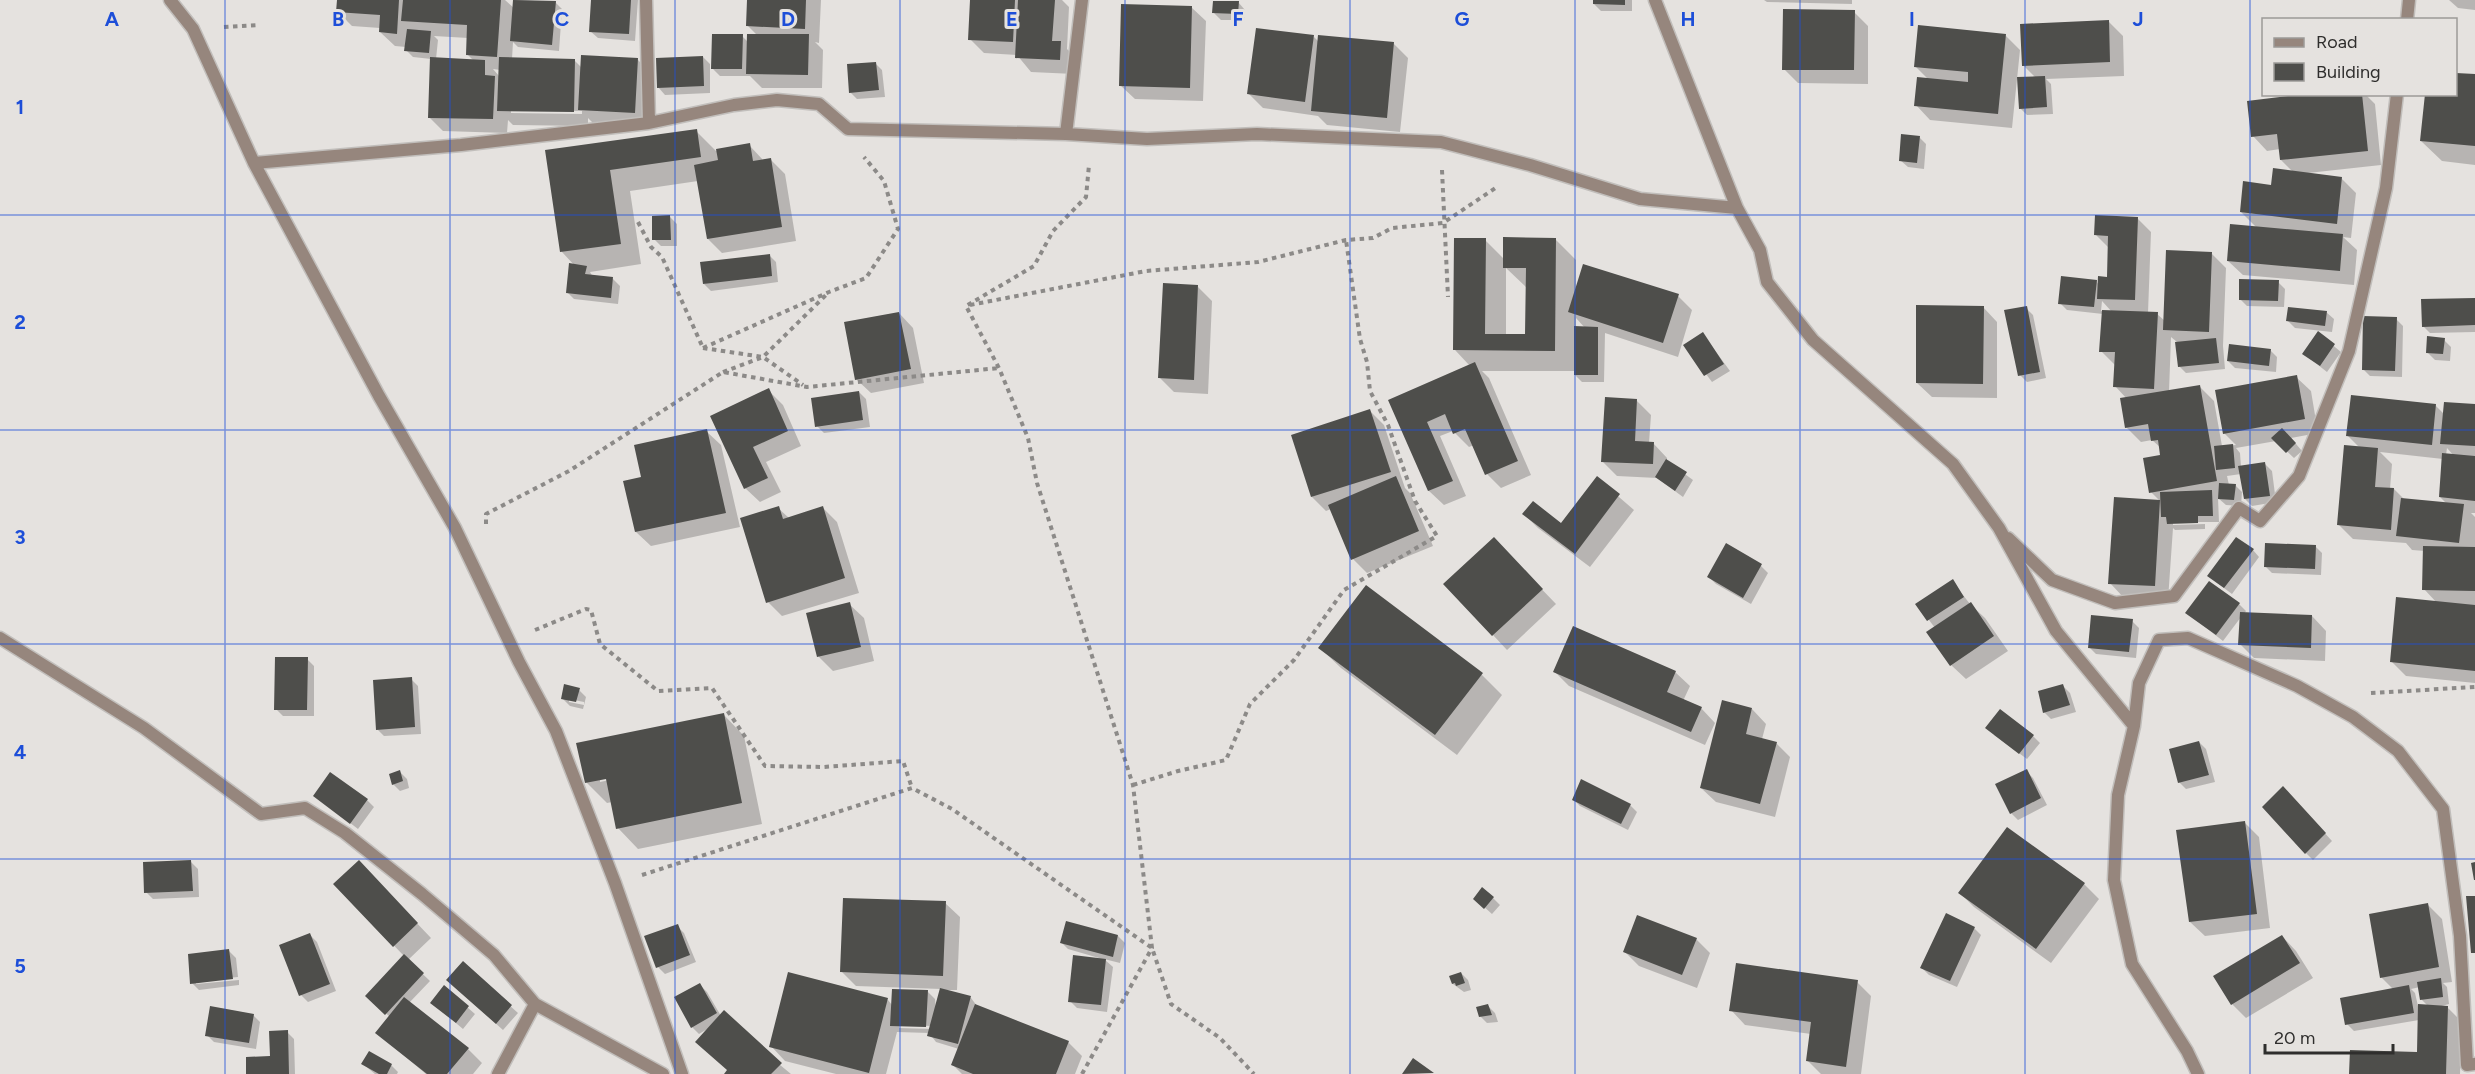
<svg xmlns="http://www.w3.org/2000/svg" width="2475" height="1074" viewBox="0 0 2475 1074" font-family="Figtree,sans-serif">
	<style>
		.shadow { fill: #0003; fill-rule: evenodd }
		.building { fill: #4e4e4b }
		.lines { fill: none; stroke-linecap: round; stroke-linejoin: round }
		.street-casing { stroke: #c1bebb; stroke-width: 15 }
		.path { stroke: #8c8a88; stroke-width: 4; stroke-dasharray: 4.5 4.5; stroke-linecap: butt }
		.street { stroke: #96867d; stroke-width: 12 }
		.grid { fill: none; stroke: #1d4ed8; stroke-width: 1.5; stroke-opacity: 0.55 }
		.grid-label { font-size: 20px; text-anchor: middle; font-weight: bold; fill: #1d4ed8; stroke: #e5e2df; stroke-width: 6; stroke-linejoin: round; paint-order: stroke }
	</style>
	<rect width="100%" height="100%" fill="#e5e2df"/>
	<!-- shadow -->
	<path class="shadow" d="M338,0h167l9,8 1,-8 40,2 7,7 -3,42 -41,-4 -5,-5 -1,17 62,1 8,8 56,-8 14,14 -3,53 -55,-3 -6,-6v8l-75,-1 -5,-5 -1,13 -64,-2 -14,-14 2,-58 -18,-2 -7,-7v-3l-11,-1 -15,-14v-4l-28,-2 -15,-15zM434,36l34,2 -1,16 7,7 -38,-2 2,-19zM493,69l7,1 -1,6zM511,110l71,1v3l-71,-1z
		M593,0h45l-3,41 -37,-3 -8,-7z
		M749,0h72l-2,43 -4,-1 8,8 -1,38h-60l-12,-12h-30l-7,-7 29,-33 6,6 10,-6 -10,-10z
		M971,0h91l7,7 -2,42 8,8 -1,17 -43,-2 -14,-17 -33,-2 -14,-14z
		M1594,0h38v11h-31l-7,-7z
		M1764,0h88v4l-85,-2z
		M2449,0h26v10l-17,-2z
		M1238,2l7,8v10h-24l-7,-7z
		M1191,7l15,14 -3,80 -68,-2 -15,-14z
		M1854,12l14,14v58l-70,-1 -14,-14z
		M2109,22l14,14 1,40 -78,3 5,5 2,30 -26,1 -7,-7 16,-30 -13,-13z
		M2006,36l14,14 -8,78 -82,-8 -14,-15 13,-25 -14,-14z
		M1314,37l5,5 74,1 15,15 -8,74 -73,-7 -9,-9 -55,-8 -15,-15z
		M703,57l7,7v29l-45,2 -7,-8z
		M875,63l7,7 3,27 -28,2 -7,-7z
		M2456,74l19,2v89l-33,-4 -21,-20 35,-47z
		M2318,94h47l10,10 6,61 -73,8 33,5 15,15 -5,45 -8,-1 14,13 -3,35 -111,-10 -15,-14 29,-33 -16,-16 32,-26 21,-13 -13,-13 -1,-11 -13,2 -14,-15z
		M696,131l20,20 33,-6 15,16 6,-2 15,15 11,67 -74,12 -14,-14 -10,-58 -68,10 11,73 -51,8 3,5 20,2 7,7 -2,18 -44,-5 -7,-7 8,-26 -13,-14 -15,-101z
		M1919,137l7,7 -2,25 -16,-2 -8,-7z
		M670,217l7,7v22h-16l-7,-7z
		M2137,218l14,14 -3,81 9,1 8,7 47,-67 14,14 -3,78 2,23 -39,4 -7,-7 -2,-24 -6,-5 -2,55 30,-6 15,15 8,45 14,-1 -12,-12 72,-56 15,14 7,42 -27,5 11,13 -8,7 -18,-17 -40,7 4,5 1,14 24,-3 7,7 4,31 -24,4 -7,-7 -4,-25 -14,2 2,9h6l7,7 -1,14 -15,-1 -8,-7 1,24h-46v3l32,-1v5l-30,1 -2,-2 -5,72 -44,-2 -14,-15 5,-85 45,3 -9,-9 11,-36 -1,-8 -9,-8 -11,2 -15,-15 1,-28 -12,-13 1,-20 -15,-15 2,-37 -36,-4 -7,-7 36,-22 3,4 9,-7 1,-30 -13,-13zM2102,301l10,11 -11,-1z
		M1555,239l21,21v28l102,8 14,14 -14,47 -73,-24 -1,49h-22l-7,-7v-4h-93l7,7 42,97 -30,13 -14,-14 -13,-29 -5,2 -16,-16 -13,5 26,60 -22,9 -15,-14 -39,-90 80,-35 -15,-16 30,-110 20,20zM1506,268l21,20v48h-21zM1576,318l9,10h-9z
		M769,255l7,7 2,20 -67,9 -7,-7z
		M2278,282l7,7 -1,18 -37,-1 -7,-7z
		M1198,287l14,14 -4,93 -34,-2 -14,-14z
		M2475,299v33l-45,1 -7,-7z
		M1983,307l14,15v76l-65,-1 -15,-14z
		M2026,308l7,7 13,63 -19,4 -7,-7z
		M2326,312l8,7 -2,13 -37,-4 -7,-7z
		M899,313l14,15 11,55 -53,10 -15,-14z
		M2396,319l7,7 -1,51 -32,-1 -7,-7z
		M2318,333l23,19 -14,20 -23,-18z
		M1703,334l27,37 -18,11 -27,-36z
		M2444,340l7,7 -1,14 -15,-1 -7,-7z
		M2270,350l7,7 -1,15 -41,-4 -7,-7z
		M768,390l15,15 18,41 -35,16 15,30 -21,10 -15,-14 -33,-72z
		M859,392l7,7 4,28 -46,6 -7,-7z
		M1636,400l15,15 -2,28h4l14,15v3l26,19 -10,17 -26,-19 -40,-2 -14,-14z
		M2435,405l9,9 31,-8v107h-4l4,4v166l-69,-7 -14,-14 45,-59 -13,-14 1,-38 -13,-1 -6,-7 -53,-4 -14,-14 21,-77 -12,-12zM2447,448l7,8 -8,-1zM2380,452l63,7 -3,38 7,7 -43,-5 -10,-10h-4l2,-25z
		M1370,411l14,14 21,63 5,5 23,53 -66,27 -14,-14 -22,-50 -5,2 -14,-14z
		M706,431l15,14 19,82 -89,19 -15,-14 7,-54z
		M1597,478l37,32 -44,57 -52,-39 -14,-14 38,11z
		M778,508l11,10 34,-10 14,14 22,71 -77,23 -14,-14z
		M1726,546l35,20 7,7 -17,31 -35,-20 -7,-7z
		M2315,546l7,7 -1,22 -49,-2 -7,-7z
		M2253,550l6,7 -27,37 -16,-12z
		M1508,554l48,50 -49,46 -14,-15z
		M1952,581l18,23 15,14 23,33 -42,28 -15,-14 -16,-37 -18,-24z
		M849,604l15,14 10,43 -41,10 -14,-14 -11,-43z
		M2239,604l7,7 -2,3 68,2 14,15 -1,30 -71,-3 -14,-14 1,-27 -18,24 -36,-28z
		M2132,621l7,7 -3,30 -40,-4 -7,-7z
		M1320,648l162,27 20,20 -45,60 -116,-87z
		M307,659l7,7v50h-31l-7,-7z
		M1555,672h120l15,14 -7,15 18,7 14,15 -10,22 -136,-59z
		M411,679l7,7 3,48 -37,2 -7,-7z
		M2063,686l7,7 6,19 -25,7 -7,-7z
		M579,690l7,7 -3,12 -13,-3 -7,-7zM569,699l15,3v3l-15,-3z
		M1752,709l14,15 -4,15 14,4 14,14 -15,60 -59,-15 -15,-14z
		M724,715l20,21 18,88 -124,25 -20,-21 -6,-26 -5,1 -21,-21zM600,779h14l-14,3z
		M1994,735l39,1 7,7 -13,16z
		M2199,742l7,7 9,33 -29,7 -7,-7z
		M2026,771l7,7 14,27 -29,15 -7,-7z
		M400,772l7,7 2,9 -9,3 -7,-7z
		M2290,795l42,46 -19,19 -7,-7z
		M315,796l52,4 7,7 -16,22z
		M1573,799l57,6 7,7 -9,18 -48,-24z
		M2245,823l14,14 11,91 -65,8 -15,-14z
		M2007,829l77,55 15,15 -48,64 -77,-56 -14,-14z
		M191,862l7,7 1,28 -46,2 -7,-7z
		M373,877l58,61 -23,22 22,21 -21,22 59,46 14,14 -9,11h-47l-49,-41 13,-16 -23,-21 37,-40 -69,-72z
		M1493,898l7,7 -8,9 -10,-9z
		M945,903l15,14 -3,73h-15l29,8 6,8 91,36 14,14 -7,18h-113l-9,-9 6,-16 -23,-7 -7,-9 -32,-1 -11,42h-50l-51,-13 -14,-15 117,-46 4,5 36,-13 7,7 1,11 5,-21 -85,-3 -14,-14zM899,1025l35,1v3l-35,-1z
		M2427,904l15,15 10,63 -9,1 4,4 2,17 -11,3h9l15,15 -2,52h-109l67,-21 1,-33 -65,11 -7,-7 46,-35 -12,-12zM2420,987l2,13 6,6h-10l-3,-13 -4,-4z
		M677,926l7,7 12,29 -31,12 -7,-7z
		M1974,928l7,7 -24,52 -28,-12 -7,-7z
		M310,935l7,7 19,49 -28,11 -7,-7z
		M1118,936l7,7 -5,20 -16,-4 9,8 -6,45 -30,-4 -7,-7 29,-43 -31,-9 -7,-7z
		M2282,936l14,15 17,27 -67,40 -14,-14z
		M1696,939l14,14 -13,35 -58,-22 -14,-14z
		M229,951l7,7 2,19 -42,4v3l43,-4v5l-40,5 -7,-7z
		M463,964l55,49 -15,17 -48,-43z
		M1461,973l7,7 3,10 -7,2 -11,-8z
		M1857,982l14,14 -10,78h-40l-14,-14 4,-26 -66,-9 -14,-15z
		M700,985l7,7 14,24 70,58h-65l3,-3 -20,-43 -10,6 -7,-7z
		M444,987l31,27 -12,15 -31,-26z
		M1488,1006l7,7 3,9 -11,1 -7,-7z
		M253,1015l7,7 -4,27 -42,-7 -7,-7z
		M287,1032l7,7 1,35h-47l23,-17z
		M363,1064l28,1 7,7 -1,2h-22z"/>
	<!-- building -->
	<path class="building" d="M337,0h62l-2,34 -18,-2 1,-17 -44,-3z
		M403,0h98l-4,57 -31,-2 1,-30 -66,-4z
		M513,0l43,1 -4,44 -42,-4z
		M591,0h40l-2,34 -40,-2z
		M747,0h59l-1,29 -59,-3z
		M970,0h45l-2,42 -45,-2z
		M1018,0h37l-3,41h9l-1,19 -45,-2z
		M1593,0h32v5l-32,-1z
		M1213,1h26l-1,13 -26,-1z
		M1121,4l71,2 -2,82 -71,-2z
		M1783,9l72,1 -1,60h-72z
		M2109,20l1,42 -88,4 -2,-42z
		M1918,25l88,9 -8,80 -84,-8 3,-29 51,5v-10l-54,-5z
		M1256,28l58,7 -9,67 -58,-8z
		M407,29l24,2 -2,22 -25,-2z
		M712,34h31l-1,35h-31z
		M747,34h62l-1,41 -62,-1z
		M1318,35l76,7 -7,76 -76,-7z
		M581,55l57,3 -3,55 -57,-3z
		M703,56l1,30 -47,2 -1,-30z
		M430,57l55,3v15l10,1 -2,43 -65,-1z
		M499,57l76,2 -1,53 -77,-1z
		M876,62l3,28 -30,3 -2,-29z
		M2456,73l19,1v72l-55,-5 5,-47h31z
		M2045,76l2,31 -28,2 -2,-32z
		M2305,94h57l6,57 -88,9 -3,-26 -26,3 -4,-36z
		M697,129l4,28 -91,13 11,74 -61,8 -15,-102z
		M1901,134l19,2 -3,27 -18,-2z
		M750,143l3,18 18,-3 11,69 -75,12 -13,-74 24,-5 -2,-11z
		M2273,168l69,9 -5,47 -97,-12 3,-31 28,4z
		M670,215l1,25h-19v-24z
		M2095,215l43,2 -3,83 -38,-1 1,-23 9,1 1,-41 -14,-1z
		M2230,224l113,10 -3,37 -113,-10z
		M1503,237l53,1 -1,113 -102,-1 1,-112h32l-1,96h40l1,-66h-23z
		M2166,250l46,2 -3,80 -46,-2z
		M770,254l2,22 -69,8 -3,-22z
		M569,263l18,3 -2,8 28,3 -2,21 -45,-5z
		M1583,264l96,30 -16,49 -95,-31z
		M2061,276l36,4 -3,27 -36,-3z
		M2239,279l40,1 -1,21 -39,-1z
		M1163,283l35,2 -4,95 -36,-2z
		M2475,298v27l-53,2 -1,-28z
		M1916,305l68,1 -1,78 -67,-1z
		M2027,306l13,66 -22,4 -14,-66z
		M2288,307l39,4 -2,15 -39,-5z
		M2102,310l56,2 -4,77 -41,-2 2,-35h-16z
		M899,312l12,57 -56,11 -11,-58z
		M2363,316l34,1 -2,54 -33,-1z
		M1574,326l24,1v48h-24z
		M2318,331l17,13 -15,22 -18,-12z
		M1703,332l21,32 -20,12 -21,-31z
		M2427,336l18,2 -2,16 -17,-1z
		M2216,338l3,25 -41,4 -3,-25z
		M2229,344l42,5 -2,17 -42,-5z
		M1475,362l43,99 -33,14 -20,-46 -12,5 -8,-20 -18,8 26,59 -25,10 -40,-91z
		M2297,375l8,44 -82,15 -8,-44z
		M2200,385l17,96 -68,12 -6,-35 17,-3 -2,-15 -7,1 -3,-17 -23,4 -5,-30z
		M769,388l19,43 -35,16 15,31 -24,11 -34,-73z
		M859,391l4,29 -48,7 -4,-29z
		M2351,395l85,9 -4,41 -86,-9z
		M1605,397l32,2 -2,42 19,1 -1,22 -52,-2z
		M2444,402l31,2v42l-35,-2z
		M1370,409l21,63 -80,25 -20,-62z
		M2282,428l14,15 -10,10 -15,-15z
		M707,429l19,84 -91,19 -12,-51 18,-4 -7,-32z
		M2233,444l2,24 -19,2 -2,-24z
		M2344,445l34,3 -3,39 19,1 -3,42 -54,-5z
		M2442,453l33,3v45l-36,-4z
		M1666,459l21,13 -12,19 -20,-14z
		M2265,462l5,34 -26,3 -6,-33z
		M1396,476l23,55 -68,29 -23,-55z
		M1597,476l23,18 -45,60 -53,-40 11,-13 28,22z
		M2219,483l17,1 -2,16 -16,-1z
		M2212,490l1,26h-15v7l-31,1 -1,-7h-5l-1,-25z
		M2114,497l46,3 -5,86 -47,-2z
		M2401,498l63,6 -5,39 -63,-7z
		M779,506l4,13 40,-13 22,72 -79,25 -26,-85z
		M1494,537l49,52 -51,47 -49,-52z
		M2236,537l18,12 -30,39 -17,-12z
		M1726,543l36,21 -19,34 -36,-21z
		M2265,543l51,2 -1,24 -51,-2z
		M2423,546l52,1v44l-53,-1z
		M1953,579l11,18 -37,24 -12,-17z
		M2209,581l31,22 -24,32 -31,-22z
		M1366,585l117,88 -48,62 -117,-87z
		M2396,597l79,8v66l-85,-9z
		M850,602l11,45 -44,10 -11,-44z
		M1971,602l23,34 -44,30 -24,-34z
		M2240,612l72,3 -1,33 -73,-3z
		M2091,615l42,4 -4,33 -41,-4z
		M1573,626l103,45 -9,21 35,15 -11,25 -138,-60z
		M275,657h33l-1,53h-33z
		M412,677l3,50 -39,3 -3,-50z
		M564,684l16,4 -4,14 -15,-3z
		M2063,684l7,21 -27,8 -5,-22z
		M1722,700l30,8 -6,26 31,8 -17,62 -60,-16z
		M2000,709l34,26 -15,19 -34,-26z
		M724,713l18,90 -126,26 -10,-50 -21,4 -9,-40z
		M2199,741l10,34 -31,8 -9,-34z
		M2027,769l14,29 -31,16 -15,-30z
		M400,770l3,11 -11,4 -3,-11z
		M330,772l38,27 -18,25 -37,-28z
		M1581,779l50,25 -10,20 -49,-24z
		M2283,786l43,47 -21,21 -43,-47z
		M2245,821l12,93 -68,8 -13,-92z
		M2007,827l78,56 -49,66 -78,-56z
		M191,860l2,31 -49,2 -1,-31z
		M359,860l59,63 -25,24 -60,-63z
		M2475,862v18h-1l-3,-17z
		M1482,887l12,10 -10,12 -11,-10z
		M2466,896h9v57h-4z
		M843,898l103,3 -3,75 -103,-4z
		M2428,903l11,64 -59,11 -11,-64z
		M1946,913l29,14 -25,54 -30,-13z
		M1637,915l60,23 -15,37 -59,-23z
		M1066,921l52,14 -5,22 -53,-14z
		M678,924l12,31 -34,13 -12,-32z
		M310,933l20,51 -31,12 -20,-51z
		M2282,935l18,28 -69,42 -18,-29z
		M229,949l4,30 -43,5 -2,-30z
		M404,954l20,19 -39,42 -20,-19z
		M1073,955l33,4 -5,46 -33,-3z
		M463,961l49,44 -16,19 -50,-44z
		M1736,963l122,17 -12,87 -40,-6 5,-39 -82,-11z
		M788,972l100,26 -19,75 -100,-26z
		M1461,972l4,11 -9,3 -1,-3 -3,1 -3,-8z
		M2441,978l2,19 -23,3 -3,-18z
		M700,983l17,30 -26,15 -17,-31z
		M444,985l25,21 -13,17 -26,-20z
		M2409,985l5,28 -69,12 -5,-27z
		M940,988l31,8 -13,48 -31,-8z
		M892,989l36,1 -2,37 -36,-1z
		M404,997l65,51 -22,26h-20l-52,-41z
		M975,1004l94,37 -13,33h-83l-22,-9z
		M1488,1004l4,11 -13,2 -3,-10z
		M2418,1004l30,2 -2,68h-97l1,-24 67,2z
		M210,1006l44,8 -5,29 -44,-7z
		M724,1010l58,53 -11,11h-47l3,-4 -32,-28z
		M288,1030l1,44h-43v-17l24,-1 -1,-25z
		M369,1051l23,13 -5,10h-8l-18,-10z
		M1413,1058l21,15 -32,1z"/>
	<g class="lines">
		<!-- street casing -->
		<g class="street-casing">
			<path id="street" d="M170,0l23,29 61,134 125,233 76,132 64,134 37,69 59,152 67,191
				M646,0l3,123
				M1655,0l82,208
				M2407,20l2,-20
				M1066,134l16,-134
				M254,163l207,-18 188,-22 85,-18 43,-5 42,4 29,25 218,5 81,5 110,-5 184,8 89,23 110,34 97,9 23,42 7,32 46,58 140,124 46,64 57,103 78,95 -16,69 -4,85 18,84 55,87 11,23
				M2008,538l44,42 63,23 59,-7 65,-88 21,13 39,-45 50,-125 37,-163 11,-94
				M0,638l144,90 117,86 44,-6 40,25 77,61 72,61 41,49 128,70
				M2134,726l5,-43 20,-43 29,-2 109,48 56,31 45,34 45,58 17,127 7,129 8,-1
				M498,1074l37,-70"/>
		</g>
		<!-- path -->
		<path class="path" d="M224,27l34,-2
			M1442,170l6,127
			M638,222l13,25 11,10 41,91
			M970,305l176,-34 112,-9 88,-22 27,-2 19,-10 51,-5 54,-36
			M703,348l126,-56 37,-14 32,-49 -14,-48 -20,-24
			M703,348l60,9 40,28
			M723,372l40,-15 63,-62
			M486,524v-10l83,-43 154,-99 84,15 192,-19
			M535,630l51,-21 5,1 9,34 58,47 54,-3 53,78 59,1 79,-6 9,27
			M2371,693l104,-6
			M1133,785l45,-14 48,-11 24,-56 44,-44 50,-70 93,-54 -22,-35 -27,-76 -18,-34 -3,-29 -7,-23 -14,-99
			M642,875l270,-87 40,21 200,139 19,56 49,34 34,36
			M1082,1074l70,-126 -19,-163 -96,-302 -9,-45 -29,-70 -33,-62 68,-40 19,-35 33,-34 3,-32"/>
		<!-- street -->
		<use href="#street" class="street"/>
	</g>
	<!-- grid -->
	<path class="grid" d="M225,0v1074M450,0v1074M675,0v1074M900,0v1074M1125,0v1074M1350,0v1074M1575,0v1074M1800,0v1074M2025,0v1074M2250,0v1074M0,215h2475M0,430h2475M0,644h2475M0,859h2475"/>
	<g class="grid-label">
		<text x="112" y="26">A</text>
		<text x="338" y="26">B</text>
		<text x="562" y="26">C</text>
		<text x="788" y="26">D</text>
		<text x="1012" y="26">E</text>
		<text x="1238" y="26">F</text>
		<text x="1462" y="26">G</text>
		<text x="1688" y="26">H</text>
		<text x="1912" y="26">I</text>
		<text x="2138" y="26">J</text>
		<text x="20" y="114">1</text>
		<text x="20" y="329">2</text>
		<text x="20" y="544">3</text>
		<text x="20" y="759">4</text>
		<text x="20" y="973">5</text>
	</g>
	<!-- legend -->
	<rect x="2262" y="18" width="195" height="78" fill="#e5e2df" stroke="#9c9a98" stroke-width="1.5"/>
	<rect x="2274" y="38" width="30" height="9" fill="#96867d" stroke="#9c9a98" stroke-width="1.5"/>
	<text x="2316" y="48" font-size="18" fill="#2f2e2d">Road</text>
	<rect x="2274" y="63" width="30" height="18" fill="#4e4e4b" stroke="#9c9a98" stroke-width="1.5"/>
	<text x="2316" y="78" font-size="18" fill="#2f2e2d">Building</text>
	<!-- scale -->
	<path d="M2265 1044v9h128v-9" fill="none" stroke="#2f2e2d" stroke-width="3"/>
	<text x="2274" y="1044" font-size="18" fill="#2f2e2d" stroke="#e5e2df" stroke-width="4.5" paint-order="stroke">20 m</text>
</svg>
